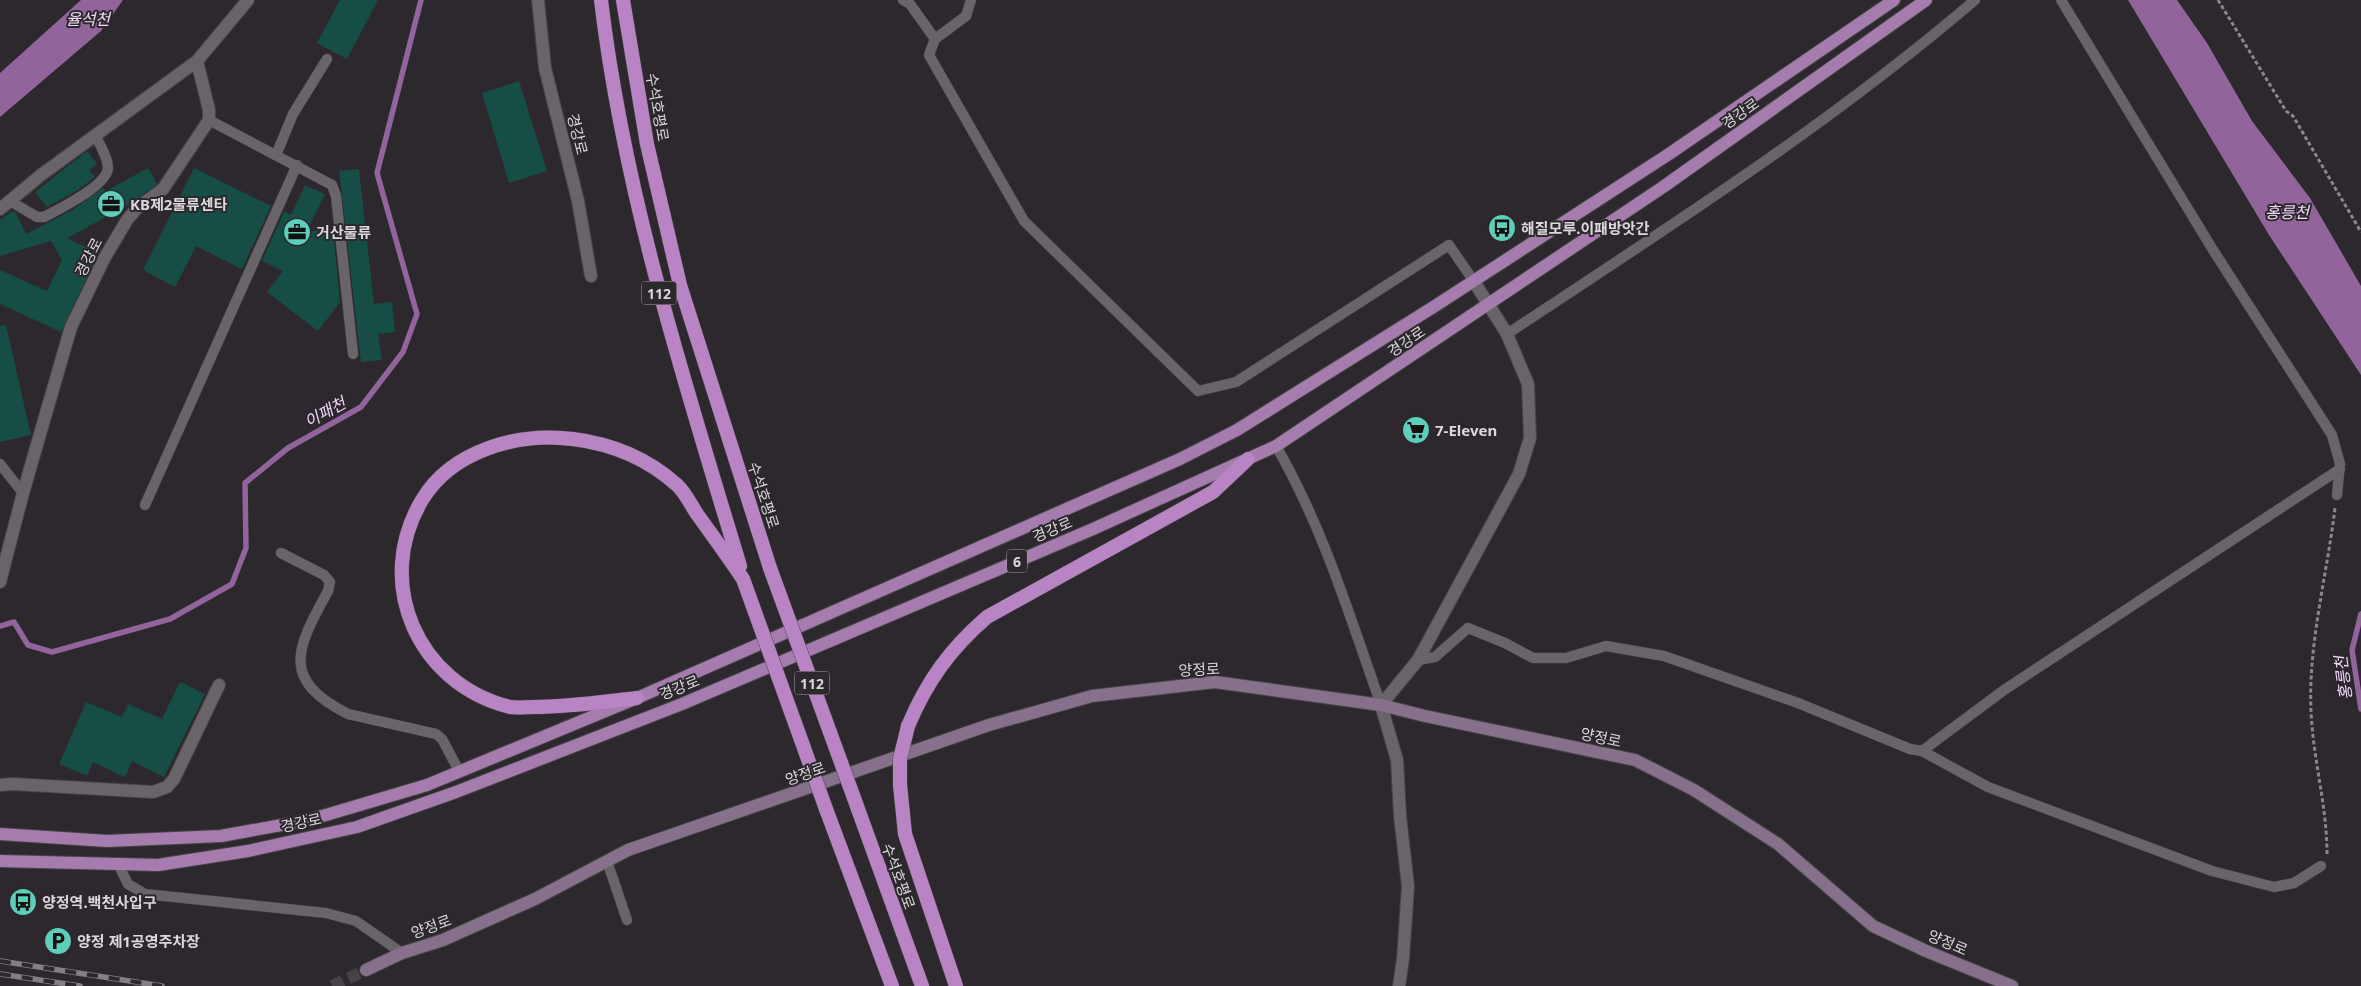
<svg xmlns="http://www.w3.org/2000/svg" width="2361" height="986" viewBox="0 0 2361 986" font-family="'Noto Sans','Noto Sans KR',sans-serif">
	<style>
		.water { fill: #92649c }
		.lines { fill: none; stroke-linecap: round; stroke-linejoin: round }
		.stream { stroke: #92649c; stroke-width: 5.5 }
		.building { fill: #164e45 }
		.secondary-tunnel { stroke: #464247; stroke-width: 12; stroke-dasharray: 12 6; stroke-linecap: butt }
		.service-casing { stroke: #474548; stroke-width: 11 }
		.minor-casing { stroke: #474548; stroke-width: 14 }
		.secondary-casing { stroke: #474548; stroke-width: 14 }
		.primary-casing { stroke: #474548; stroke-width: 14 }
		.trunk-casing { stroke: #474548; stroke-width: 15 }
		.path { stroke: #8a878b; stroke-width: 3; stroke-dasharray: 4 2.5; stroke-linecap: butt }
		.service { stroke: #686469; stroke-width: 10 }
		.minor { stroke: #686469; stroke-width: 12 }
		.secondary { stroke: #86708b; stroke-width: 12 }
		.primary { stroke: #a57cad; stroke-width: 12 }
		.trunk { stroke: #b984c4; stroke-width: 14 }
		.rail-casing { stroke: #838084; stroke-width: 5.5 }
		.rail { stroke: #2c282d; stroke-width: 4; stroke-dasharray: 11; stroke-linecap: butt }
		.trunk-bridge-casing { stroke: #474548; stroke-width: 15; stroke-linecap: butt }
		.trunk-bridge { stroke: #b984c4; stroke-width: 14 }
		.labels { text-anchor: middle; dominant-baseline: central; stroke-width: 4; stroke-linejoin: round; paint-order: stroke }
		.shield { fill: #2c282d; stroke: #a6a3a7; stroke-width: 1 }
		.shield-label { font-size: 14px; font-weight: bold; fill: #dad8db }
		.street-label { font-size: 15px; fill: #dad8db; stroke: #2c282d }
		.poi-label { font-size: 15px; font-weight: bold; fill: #dad8db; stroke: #2c282d; text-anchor: start }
		.water-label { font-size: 16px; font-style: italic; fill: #f3d9f9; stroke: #2c282d }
	</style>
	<rect width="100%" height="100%" fill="#2c282d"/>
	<!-- water -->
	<path class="water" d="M81,0h42l-22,31 -101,86v-44z
		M2128,0h49l30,43 45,78 58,77 51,88v89l-92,-140z"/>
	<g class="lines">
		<!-- stream -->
		<path class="stream" d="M2361,614l-9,36 9,59
			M0,626l14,-4 14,23 24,7 118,-33 62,-35 14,-36 -1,-65 43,-35 73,-41 42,-55 14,-38 -40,-141 44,-173"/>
	</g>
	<!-- building -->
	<path class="building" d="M340,0h38l-31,59 -30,-16z
		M519,81l28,90 -38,12 -27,-90z
		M87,151l10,13 -8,6 6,7 -17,13 -31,17 -12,-15z
		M148,168l9,16 -27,20 -63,34 31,15 -37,79 -61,-28v-34l47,21 15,-31 -11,-19 -51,15v-36l13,-9 3,2 10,21 48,-25 29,-21 3,3z
		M194,168l77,38 -29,63 -46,-23 -21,41 -32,-17z
		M359,169l15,135 18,-2 3,30 -17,2 4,26 -21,2 -22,-191z
		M305,185l20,9 -18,37 26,-1 7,72 -22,29 -51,-39 16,-21 -21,-10 22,-49 7,3z
		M6,325l25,110 -31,7v-116z
		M180,682l25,12 -41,83 -32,-16 -7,16 -32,-15 -6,14 -28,-12 27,-62 36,15 6,-13 34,15z"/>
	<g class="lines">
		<!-- secondary-tunnel -->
		<path class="secondary-tunnel" d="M332,986l34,-16"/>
		<!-- service casing -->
		<g class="service-casing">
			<path id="service" d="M903,0l7,4 25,35
				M971,0l-5,16 -31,23 -6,16 95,166 174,170 38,-9 213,-137 24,35
				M2061,0l152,250 119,185 8,29 -3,31
				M209,120l123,65 4,11 17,158
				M276,155l17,-41 34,-55
				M10,201l27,16h7c15,-8 63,-31 64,-49 0,-10 -8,-23 -13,-33
				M1507,334c160,-106 322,-209 468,-334
				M1276,446c47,81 74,171 105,259
				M0,464l23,29
				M145,505l152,-340
				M281,553l43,22 6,7 -2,9c-31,57 -49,88 20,123l88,20 6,5 17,32
				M1418,660l17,-3 33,-29 37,15 28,15h33l40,-12 58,10 134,47 112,46 12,2 82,-61 336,-221
				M1922,751l66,36 224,84 62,16 20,-4 27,-17
				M607,861l20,59
				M118,864l10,20 17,10 181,19 30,8 46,32"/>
		</g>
		<!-- minor casing -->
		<g class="minor-casing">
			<path id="minor" d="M538,0l7,68 33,133 13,75
				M0,209l41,-34 156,-114 51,-61
				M0,582l23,-89 48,-166 34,-70 22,-37 10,-12 26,-19 46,-69v-10l-12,-49
				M0,785l13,-1 140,8 14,-5 7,-8 45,-94
				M1399,986l4,-27 5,-73 -8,-70 -3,-56 -16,-55 37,-45 101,-186 11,-36 -2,-54 -21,-50 -34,-54"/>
		</g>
		<!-- secondary casing -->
		<g class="secondary-casing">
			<path id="secondary" d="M366,970l36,-17 41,-13 92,-41 93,-49 361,-125 103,-29 123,-14 166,23 44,11 210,44 59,30 84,54 95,82 53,25 86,35"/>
		</g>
		<!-- primary casing -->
		<g class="primary-casing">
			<path id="primary" d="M0,834l107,7 114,-5 88,-16 118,-35 210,-87 543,-239 57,-29 198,-124 234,-152 225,-154
				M0,861l158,4 90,-14 109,-24 99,-35 226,-88 411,-175 183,-83 387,-259 263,-187"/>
		</g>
		<!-- trunk casing -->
		<g class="trunk-casing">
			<path id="trunk" d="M601,0c23,194 83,380 139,566
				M623,0l24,144 33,141 90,283
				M637,698c-35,4 -69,9 -103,9 -8,0 -17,1 -24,0 -93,-23 -137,-125 -88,-207 30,-50 97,-68 151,-61 40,5 74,19 104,46 8,7 14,20 20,29 16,22 31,43 46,65
				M908,726c19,-45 42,-77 79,-109l226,-125 35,-33
				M900,785l5,49 51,152
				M854,798l68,188
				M826,809l66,177"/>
		</g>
		<!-- path -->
		<path class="path" d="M2218,0l68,111 7,5 68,116
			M2327,854c0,-48 -14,-95 -16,-143 -3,-67 16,-136 24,-203"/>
		<!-- service -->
		<use href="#service" class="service"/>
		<!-- minor -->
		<use href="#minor" class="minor"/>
		<!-- secondary -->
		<use href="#secondary" class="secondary"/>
		<!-- primary -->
		<use href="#primary" class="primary"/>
		<!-- trunk -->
		<use href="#trunk" class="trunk"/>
		<!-- rail casing -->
		<g class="rail-casing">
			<path id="rail" d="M0,961l162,25
				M0,974l80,12"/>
		</g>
		<!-- rail -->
		<use href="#rail" class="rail"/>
		<!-- trunk-bridge casing -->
		<g class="trunk-bridge-casing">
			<path id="trunk-bridge" d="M770,568l84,230
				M743,579l83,230
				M900,785v-26l8,-33"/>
		</g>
		<!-- trunk-bridge -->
		<use href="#trunk-bridge" class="trunk-bridge"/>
	</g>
	<!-- icons -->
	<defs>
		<g id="office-disc" transform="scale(1.4375)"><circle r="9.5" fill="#5cceba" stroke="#2c282d"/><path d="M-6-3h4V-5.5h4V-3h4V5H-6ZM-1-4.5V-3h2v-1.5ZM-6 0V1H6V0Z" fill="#111"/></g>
		<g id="bus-disc" transform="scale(1.4375)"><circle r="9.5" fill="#5cceba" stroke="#2c282d"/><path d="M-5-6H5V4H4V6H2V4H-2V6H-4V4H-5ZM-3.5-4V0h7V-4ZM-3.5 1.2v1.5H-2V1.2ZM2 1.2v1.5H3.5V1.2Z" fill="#111"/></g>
		<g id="supermarket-disc" transform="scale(1.4375)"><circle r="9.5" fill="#5cceba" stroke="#2c282d"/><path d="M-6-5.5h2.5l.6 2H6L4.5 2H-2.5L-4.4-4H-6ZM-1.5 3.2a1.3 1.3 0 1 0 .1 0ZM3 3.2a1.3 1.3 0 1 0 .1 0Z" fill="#111"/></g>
		<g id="parking-disc" transform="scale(1.4375)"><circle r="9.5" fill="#5cceba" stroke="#2c282d"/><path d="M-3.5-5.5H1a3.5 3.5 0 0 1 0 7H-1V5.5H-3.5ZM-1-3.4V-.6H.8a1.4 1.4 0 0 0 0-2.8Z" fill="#111"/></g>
	</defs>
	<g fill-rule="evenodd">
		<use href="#office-disc" x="111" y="204"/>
		<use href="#bus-disc" x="1502" y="228"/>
		<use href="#office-disc" x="297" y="232"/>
		<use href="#supermarket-disc" x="1416" y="430"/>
		<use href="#bus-disc" x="23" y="902"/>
		<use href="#parking-disc" x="58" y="941"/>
	</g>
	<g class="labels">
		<!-- shield labels -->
		<g class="shield">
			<rect x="641.5" y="281.5" width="35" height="23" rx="4"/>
			<rect x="1007" y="549.5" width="20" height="23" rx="4"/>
			<rect x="794.5" y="671.5" width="35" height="23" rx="4"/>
		</g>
		<g class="shield-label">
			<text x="659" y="293">112</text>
			<text x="1017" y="561">6</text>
			<text x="812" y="683">112</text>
		</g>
		<!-- street labels -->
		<g class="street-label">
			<text transform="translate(658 107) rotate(80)">수석호평로</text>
			<text transform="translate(1740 113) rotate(-35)">경강로</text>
			<text transform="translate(578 134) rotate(76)">경강로</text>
			<text transform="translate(88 257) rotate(-63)">경강로</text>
			<text transform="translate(1406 341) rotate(-34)">경강로</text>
			<text transform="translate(764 495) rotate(72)">수석호평로</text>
			<text transform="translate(1052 529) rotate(-23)">경강로</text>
			<text transform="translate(1199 669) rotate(-3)">양정로</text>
			<text transform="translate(679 687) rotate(-22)">경강로</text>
			<text transform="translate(1601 737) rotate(12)">양정로</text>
			<text transform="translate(805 773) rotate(-19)">양정로</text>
			<text transform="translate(301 822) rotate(-12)">경강로</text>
			<text transform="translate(899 876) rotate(70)">수석호평로</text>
			<text transform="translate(431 926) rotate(-20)">양정로</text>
			<text transform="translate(1948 942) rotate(23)">양정로</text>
		</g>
		<!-- poi labels -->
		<g class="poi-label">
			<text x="130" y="204">KB제2물류센타</text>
			<text x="1521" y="228">해질모루.이패방앗간</text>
			<text x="316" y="232">거산물류</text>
			<text x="1435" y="430">7-Eleven</text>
			<text x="42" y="902">양정역.백천사입구</text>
			<text x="77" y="941">양정 제1공영주차장</text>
		</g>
		<!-- water labels -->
		<g class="water-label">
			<text x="88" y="19">율석천</text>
			<text x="2287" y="212">홍릉천</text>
			<text transform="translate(325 412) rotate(-29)">이패천</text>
			<text transform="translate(2343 678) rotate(-97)">홍릉천</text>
		</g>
	</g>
</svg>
